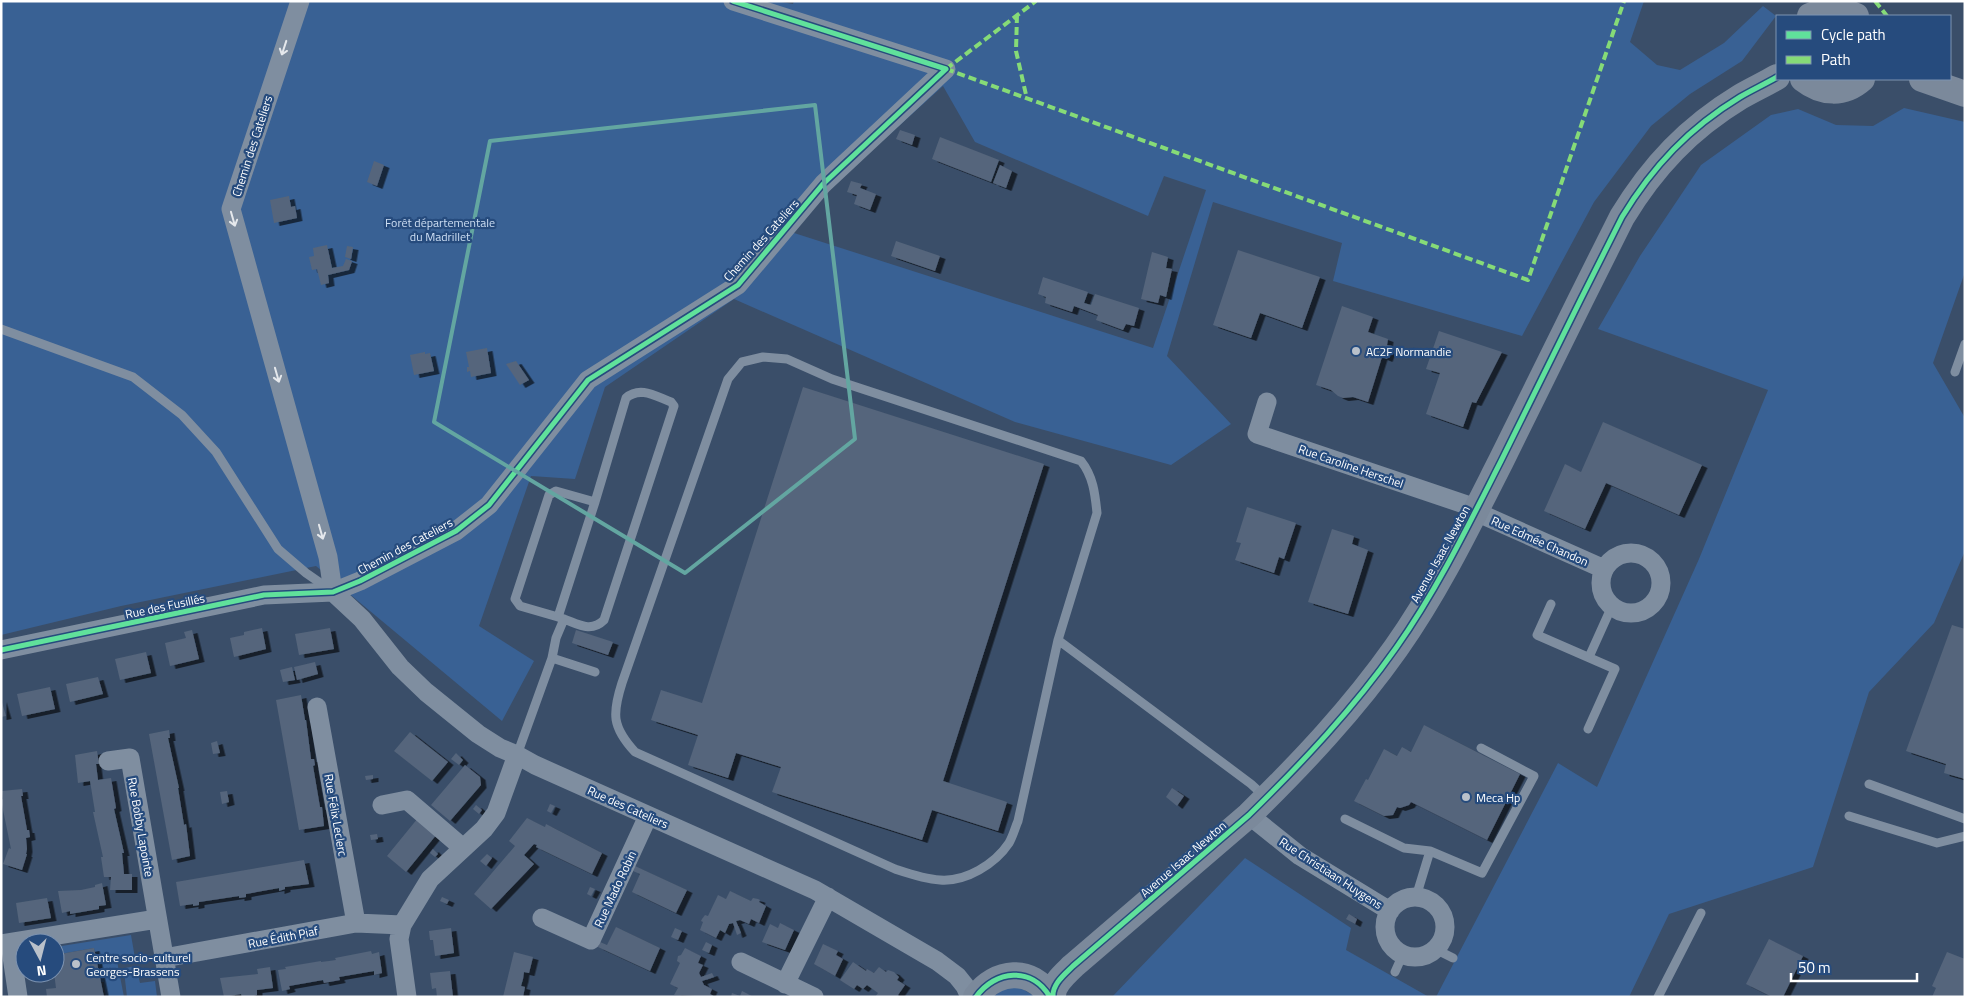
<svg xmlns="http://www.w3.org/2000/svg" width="1966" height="998" viewBox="0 0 1966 998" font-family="'Titillium Web',sans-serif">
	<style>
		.green { fill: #396194; fill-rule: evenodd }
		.building { fill: #55657b; filter: url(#shadow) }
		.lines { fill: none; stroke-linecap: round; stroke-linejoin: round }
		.lane { stroke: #7f8ea0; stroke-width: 9 }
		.street { stroke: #7f8ea0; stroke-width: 19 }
		.secondary { stroke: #7b899b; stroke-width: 26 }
		.quiet { stroke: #86db77; stroke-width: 4; stroke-dasharray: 8 4; stroke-linecap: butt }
		.cycleway-casing { stroke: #264b7d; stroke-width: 8 }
		.cycleway { stroke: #60e19b; stroke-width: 5 }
		.oneway { stroke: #e5e8ec }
		.marked { fill: none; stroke: #63a6a1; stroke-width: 4; stroke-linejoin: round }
		.poi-dot { fill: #bac1ca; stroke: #264b7d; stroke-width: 2 }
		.labels { text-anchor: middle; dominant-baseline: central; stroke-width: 4.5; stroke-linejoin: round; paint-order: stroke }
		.street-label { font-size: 12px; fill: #fff; stroke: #264b7d }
		.park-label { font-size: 12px; fill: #cedff4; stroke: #264b7d }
		.poi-label { font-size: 12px; fill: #fff; stroke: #264b7d; text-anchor: start }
	</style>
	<defs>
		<filter id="shadow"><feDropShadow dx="5.5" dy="3" stdDeviation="0" flood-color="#0009"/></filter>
	</defs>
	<rect width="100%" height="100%" fill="#3a4e69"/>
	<!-- green -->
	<path class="green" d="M1,1h775l17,3 1,-3h850l-14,41 27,23 23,5 44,-27 39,-37 13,10 -34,45 -52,33 -39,32 -57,76 -72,134 -189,-55 9,-38 -129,-41 -46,154 64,68 -60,41 -156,-43 -281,-123 -129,88 -30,92 -44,-3 -52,150 55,35 -32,60 -186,-155 -195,40 -120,29zM943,86l32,56 173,74 16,-40 42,14 -53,158 -362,-116 37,-42z
		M1904,108l61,14v150l-32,91 32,55v133l-31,72 -65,69 -56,175 -144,47 -40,83h-193l122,-234 39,24 102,-228 69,-169 -170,-61 42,-73 61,-91 70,-50 27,-6 38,16 37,1z
		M1245,858l106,70 -5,22 83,47h-317z
		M131,935l4,23 -18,3 7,36h-18l-2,-15h-4l-6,-34 -39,7v-8z
		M136,966l4,17 15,-2 2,16h-30l-3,-26 1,-3z
		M1019,987l17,10h-43l10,-8z"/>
	<!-- building -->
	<path class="building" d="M900,130l15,5 -3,10 -16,-6z
		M940,137l59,23 -8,22 -59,-23z
		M374,161l10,4 -7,21 -10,-4z
		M1000,165l12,6 -6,17 -13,-5z
		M851,181l11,3 -2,4 16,6 -6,16 -16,-6 3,-9 -10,-3z
		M289,196l2,11 4,-1 2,12 -23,5 -4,-23z
		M896,241l44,15 -5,15 -44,-15z
		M327,245l5,23 11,-2 3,-7 6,2 -3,9 -21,5 1,8 -8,2 -4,-16 -5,1 -3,-13 5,-1 -1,-8z
		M347,246l6,1 -2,12 -6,-2z
		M1238,250l82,27 -18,51 -42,-15 -9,25 -38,-13z
		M1152,252l16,5 -2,11 6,1 -6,28 -6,-2 -2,8 -17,-4z
		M1043,277l45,15 -4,11 7,2 4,-11 44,14 -5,18 -8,-2 -3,6 -27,-10 2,-5 -24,-9 -2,6 -27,-9 1,-6 -8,-3z
		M1342,306l31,11 -5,15 20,7 -1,6 5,1 -5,13 -5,-2 -14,45 -15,-5 -10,1 -5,-2 -7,-6 -15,-5z
		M1439,331l63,21 -26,51 -4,-1 -9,25 -37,-13 14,-41 -14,-4z
		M487,348l4,25 -20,4 -1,-6 -3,1v-5h2l-3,-15z
		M425,352v2l5,-1 4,18 -20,4 -4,-20z
		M516,361l13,19 -9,5 -14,-21z
		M803,387l241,77 -101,317 64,21 -9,29 -66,-21 -10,30 -150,-48 9,-25 -45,-14 -8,25 -40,-13 10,-30 -47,-15 10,-30 41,13z
		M1603,422l99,43 -23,50 -73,-32 -21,46 -41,-18 21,-47 16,8z
		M1247,507l49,16 -12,36 -5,-2 -5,16 -39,-13 6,-17 -5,-1z
		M1332,529l22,7 -2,8 16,6 -20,64 -40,-12z
		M1952,625l13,4v150l-21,-6 2,-9 -40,-13z
		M262,628l4,21 -32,8 -4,-19 14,-3v-3z
		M330,628l4,21 -35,6 -4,-21z
		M192,630l7,29 -29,7 -5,-23 21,-5 -2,-6z
		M576,630l37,12 -5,13 -36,-12z
		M146,652l5,21 -31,7 -5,-21z
		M315,662l3,12 -21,6 -3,-13z
		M292,667l3,13 -12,2 -3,-12z
		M98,677l5,17 -33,8 -4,-18z
		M50,687l5,22 -33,7 -5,-22z
		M301,695l4,25h1l5,39h3l1,6 -2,1 7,41h2l2,19 -25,4 -23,-130z
		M1,699l5,17 -5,1z
		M1424,725l96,49 -33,66 -76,-38 -2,3 -9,3 -3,-1 -4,8 -9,1 -30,-15 12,-22 2,1 16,-31 13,7 5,-9 9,5z
		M169,730l1,8h-2l11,50h-1l6,37 2,-1 4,32 -18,4 -23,-126z
		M410,732l38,30 -16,19 -38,-30z
		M217,741l3,12 -7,1 -2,-11z
		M97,751l2,13h-3l2,16 13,-2 5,30 -2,1 10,44h-2l2,21h8v16h-22l1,-13h-7l-3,-20h2l-10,-45h2l-5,-31 -12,2 -3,-28z
		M456,753l7,7 -4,5 -8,-6z
		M465,765l15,12 1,8 -31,36 -19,-16z
		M373,775v4l-7,1 -1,-4z
		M1172,788l12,8 -7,10 -11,-9z
		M22,789l1,7h-2l6,34h2l1,7 -4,1 1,11 -1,5h1l-5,16 -19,-6 6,-16 2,1 -10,-49 2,-1 -1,-8z
		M227,791l2,11 -7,2 -2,-12z
		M550,804l5,2 -4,7 -4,-2z
		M476,805l6,5 -3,4 -6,-5z
		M418,818l19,16 -31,38 -19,-16z
		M527,818l18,9 1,-3 56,29 -10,21 -56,-27 1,-2 -3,-1 -10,11 10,9 -43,45 -17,-15 41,-48 -6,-5z
		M377,834l1,5 -7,1 -1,-5z
		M433,849l5,5 -3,3 -5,-4z
		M487,854l5,4 -6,8 -6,-5z
		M304,860l5,24 -24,3v2l-6,2v-3l-33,6v3l-7,1v-2l-40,6v3l-6,1v-2l-13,2 -4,-24z
		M635,866l52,24 -11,23 -44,-21 8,-18 -7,-3z
		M102,883l4,22 -7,1v3l-29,5v-3l-8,2 -4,-22 23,-1 14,-3v-2z
		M590,887l5,2 -4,7 -4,-2z
		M730,891l21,10 2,-3 5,1 2,1 -1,2 7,4 -7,17 -8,-4 -2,5 -9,-4 -4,1 5,12 -4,2 -4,-12 -4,1 -4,9 -5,-3 -4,8 -16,-8 3,-8 -2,-1 1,-2 3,-4 3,1 10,-21 8,4z
		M442,897l7,3 -2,4 -7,-3z
		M47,898l4,20 -32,5 -3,-20z
		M1349,914l8,5 -2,5 -9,-5z
		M780,923l14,7 -9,20 -23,-8 8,-18 8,4z
		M616,927l44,21 -10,23 -52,-24 2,-5 7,3z
		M451,928l3,25 -19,3 -2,-16h-3l-1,-9z
		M675,928l7,3 -4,9 -7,-3z
		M1769,939l34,17 -20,41h-11l-26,-13z
		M706,942l6,3 -3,8 -7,-3z
		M823,944l15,7 -2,4 7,4 -8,17 -21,-12z
		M94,948l10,49h-57l-1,-8 10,-1 -2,-15 1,-18z
		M685,948l16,8 -3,7 5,2 -4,8 2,4 11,-4 2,4 -12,4 2,4 8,4 -2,5 5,3 -41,-2 4,-7 -8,-4 10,-21 -3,-2 1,-5 3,-1z
		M371,951l1,3 7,-2 3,21 -8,2v-4l-35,6 1,3 -16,3 -1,-3 -34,6 1,3 -8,2 -4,-21 8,-1 -1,-2 36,-6v1l8,-1 7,-1 -1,-2z
		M514,952l19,5 -4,16 -5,-1 -1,7 -2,7 4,1 -2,10h-20z
		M1947,952l18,7v38h-33l4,-9 -4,-2z
		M853,962l13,9 1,-2 7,4 5,-6 7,5 2,-2 6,2 5,5 -2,3 8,5 -7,10 1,2h-24l3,-4 -11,-8 -4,4 -6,-4 -3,4 -8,-5 -6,-4z
		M270,967l3,21 -16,2v5l-6,2h-9l-1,-3 -17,3 -4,-19 38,-4 -1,-5z
		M450,971l3,26h-16l-1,-9 -4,1 -2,-16z
		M742,991l12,6h-23l1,-4 8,3z"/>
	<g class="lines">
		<!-- lane -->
		<path class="lane" d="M1,329l132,48 49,38 34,37 62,97 28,24 23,16
			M1955,372l10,-28
			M1551,604l-14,31 78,34 -27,60
			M564,619c14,5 27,14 40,1l70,-214 -3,-4c-16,-6 -31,-16 -45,-4l-31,104
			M1058,640l39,-127c-2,-20 -4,-37 -16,-52l-249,-82 -45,-20 -24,-2 -21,5 -14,17 -106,304c-10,31 -10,44 13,69l260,117c15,5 29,10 45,11 26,2 55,-16 69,-37 4,-7 6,-15 9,-22l40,-181 193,144 13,12
			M1589,657l23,-51
			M552,658l4,-20 8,-19 -6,-2 -38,-11 -5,-7 34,-104 7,-4 39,11 -37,115
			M517,755l35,-97 43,14
			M1869,784l96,35
			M1849,816l88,27 28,-7
			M1345,819l59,29 26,3 52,22 52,-97 -53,-28
			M1416,897l14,-46
			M1435,949l18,9
			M1395,972l8,-18
			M1658,997l43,-84"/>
		<!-- street -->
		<path class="street" d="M300,1l-69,208 97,348 5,35
			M1267,402l-10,32 210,71 16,10 121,54
			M1601 583a30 30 0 1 1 60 0a30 30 0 1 1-60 0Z
			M333,592l29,27 38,48 26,25 52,42 22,14 17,7 18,10 280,125 122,71 20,15 8,10 5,11
			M1,650l263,-55 69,-3 27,-11 96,-50 33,-26 99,-125 150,-95 85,-101 123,-115 -213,-68
			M317,707l39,216
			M108,761l22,-3 41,239
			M382,805l25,-5 56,48
			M1249,815l51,41 90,55
			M1385 927a30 30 0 1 1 60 0a30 30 0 1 1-60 0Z
			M542,918l49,22 57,-124
			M10,943l8,54
			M1,944l156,-25
			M164,958l192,-35 46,2
			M741,962l73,35
			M785,984l43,-87
			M407,997l-8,-58 3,-14 28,-46 54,-50 12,-16 21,-58"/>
		<!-- secondary -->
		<path class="secondary" d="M1810,16c16,-8 30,-8 46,0
			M1803,79c19,15 41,16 59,0
			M1922,79l43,15
			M976,997c19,-27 56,-31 74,0
			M1053,997c-1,-13 12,-23 20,-31l176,-151c53,-52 104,-106 147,-167 41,-58 73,-124 105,-187 40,-81 80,-163 121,-244 31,-51 67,-89 118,-120 12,-7 25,-13 37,-20"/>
		<!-- quiet -->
		<path class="quiet" d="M1875,1l12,15
			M1017,15l-1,36 11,48
			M946,69l582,211 96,-279
			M946,69l90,-68"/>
		<!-- cycleway casing -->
		<g class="cycleway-casing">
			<path id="cycleway" d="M1,650l263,-55 69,-3 27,-11 96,-50 33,-26 99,-125 150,-95 85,-101 123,-115 -213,-68
				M976,997c19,-27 56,-31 74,0
				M1053,997c-1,-13 12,-23 20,-31l176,-151c53,-52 104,-106 147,-167 41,-58 73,-124 105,-187 40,-81 80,-163 121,-244 31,-51 67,-89 118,-120 12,-7 25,-13 37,-20"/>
		</g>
		<!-- cycleway -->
		<use href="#cycleway" class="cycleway"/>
	</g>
	<!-- one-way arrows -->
	<defs><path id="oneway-shaft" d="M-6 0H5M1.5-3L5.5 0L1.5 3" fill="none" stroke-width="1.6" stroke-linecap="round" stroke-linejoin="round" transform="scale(1.25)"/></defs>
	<g class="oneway">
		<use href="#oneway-shaft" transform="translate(284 48) rotate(108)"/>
		<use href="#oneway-shaft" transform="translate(233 219) rotate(74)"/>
		<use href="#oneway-shaft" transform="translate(277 375) rotate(74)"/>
		<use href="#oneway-shaft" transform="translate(321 532) rotate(74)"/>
	</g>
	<!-- marked area -->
	<path class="marked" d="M815,105l40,334 -170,134 -251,-151 56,-281z"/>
	<!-- markers -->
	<g class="poi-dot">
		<circle cx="1356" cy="351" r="5"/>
		<circle cx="1466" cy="797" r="5"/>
		<circle cx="76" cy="964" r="5"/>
	</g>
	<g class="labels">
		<!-- street labels -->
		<g class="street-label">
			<text transform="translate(252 146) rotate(-72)">Chemin des Cateliers</text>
			<text transform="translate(761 240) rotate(-48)">Chemin des Cateliers</text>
			<text transform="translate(1351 466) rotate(19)">Rue Caroline Herschel</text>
			<text transform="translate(1540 541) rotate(24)">Rue Edmée Chandon</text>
			<text transform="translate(405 546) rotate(-28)">Chemin des Cateliers</text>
			<text transform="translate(1440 554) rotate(-61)">Avenue Isaac Newton</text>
			<text transform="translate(165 606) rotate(-12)">Rue des Fusillés</text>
			<text transform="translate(628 807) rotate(24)">Rue des Cateliers</text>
			<text transform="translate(336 815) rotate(80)">Rue Félix Leclerc</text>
			<text transform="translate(141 827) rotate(80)">Rue Bobby Lapointe</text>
			<text transform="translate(1183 859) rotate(-41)">Avenue Isaac Newton</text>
			<text transform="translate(1331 873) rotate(33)">Rue Christiaan Huygens</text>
			<text transform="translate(615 889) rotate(-65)">Rue Mado Robin</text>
			<text transform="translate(283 937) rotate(-11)">Rue Édith Piaf</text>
		</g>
		<!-- park labels -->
		<g class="park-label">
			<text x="440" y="222">Forêt départementale<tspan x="440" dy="14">du Madrillet</tspan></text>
		</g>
		<!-- poi labels -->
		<g class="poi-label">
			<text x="1366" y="351">AC2F Normandie</text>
			<text x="1476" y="797">Meca Hp</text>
			<text x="86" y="957">Centre socio-culturel<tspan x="86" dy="14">Georges-Brassens</tspan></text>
		</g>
	</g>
	<!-- border -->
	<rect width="1966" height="998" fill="none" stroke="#ffffff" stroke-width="5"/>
	<!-- legend -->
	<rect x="1776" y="15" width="175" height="65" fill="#264b7d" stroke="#7d93b1"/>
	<rect x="1786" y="31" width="25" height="8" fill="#60e19b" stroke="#7d93b1"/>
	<text x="1821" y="40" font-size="15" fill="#ffffff">Cycle path</text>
	<rect x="1786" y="56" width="25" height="8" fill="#86db77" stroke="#7d93b1"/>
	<text x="1821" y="65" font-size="15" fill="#ffffff">Path</text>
	<!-- north arrow -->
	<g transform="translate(40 958) rotate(173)"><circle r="24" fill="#264b7d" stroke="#7d93b1"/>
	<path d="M0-4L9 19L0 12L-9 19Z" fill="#bac1ca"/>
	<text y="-8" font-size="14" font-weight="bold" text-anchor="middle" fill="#ffffff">N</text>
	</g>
	<!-- scale -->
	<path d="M1791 973v8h126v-8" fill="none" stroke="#ffffff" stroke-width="2.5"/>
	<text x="1798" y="973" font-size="15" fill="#ffffff" stroke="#264b7d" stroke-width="4" paint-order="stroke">50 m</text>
</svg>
